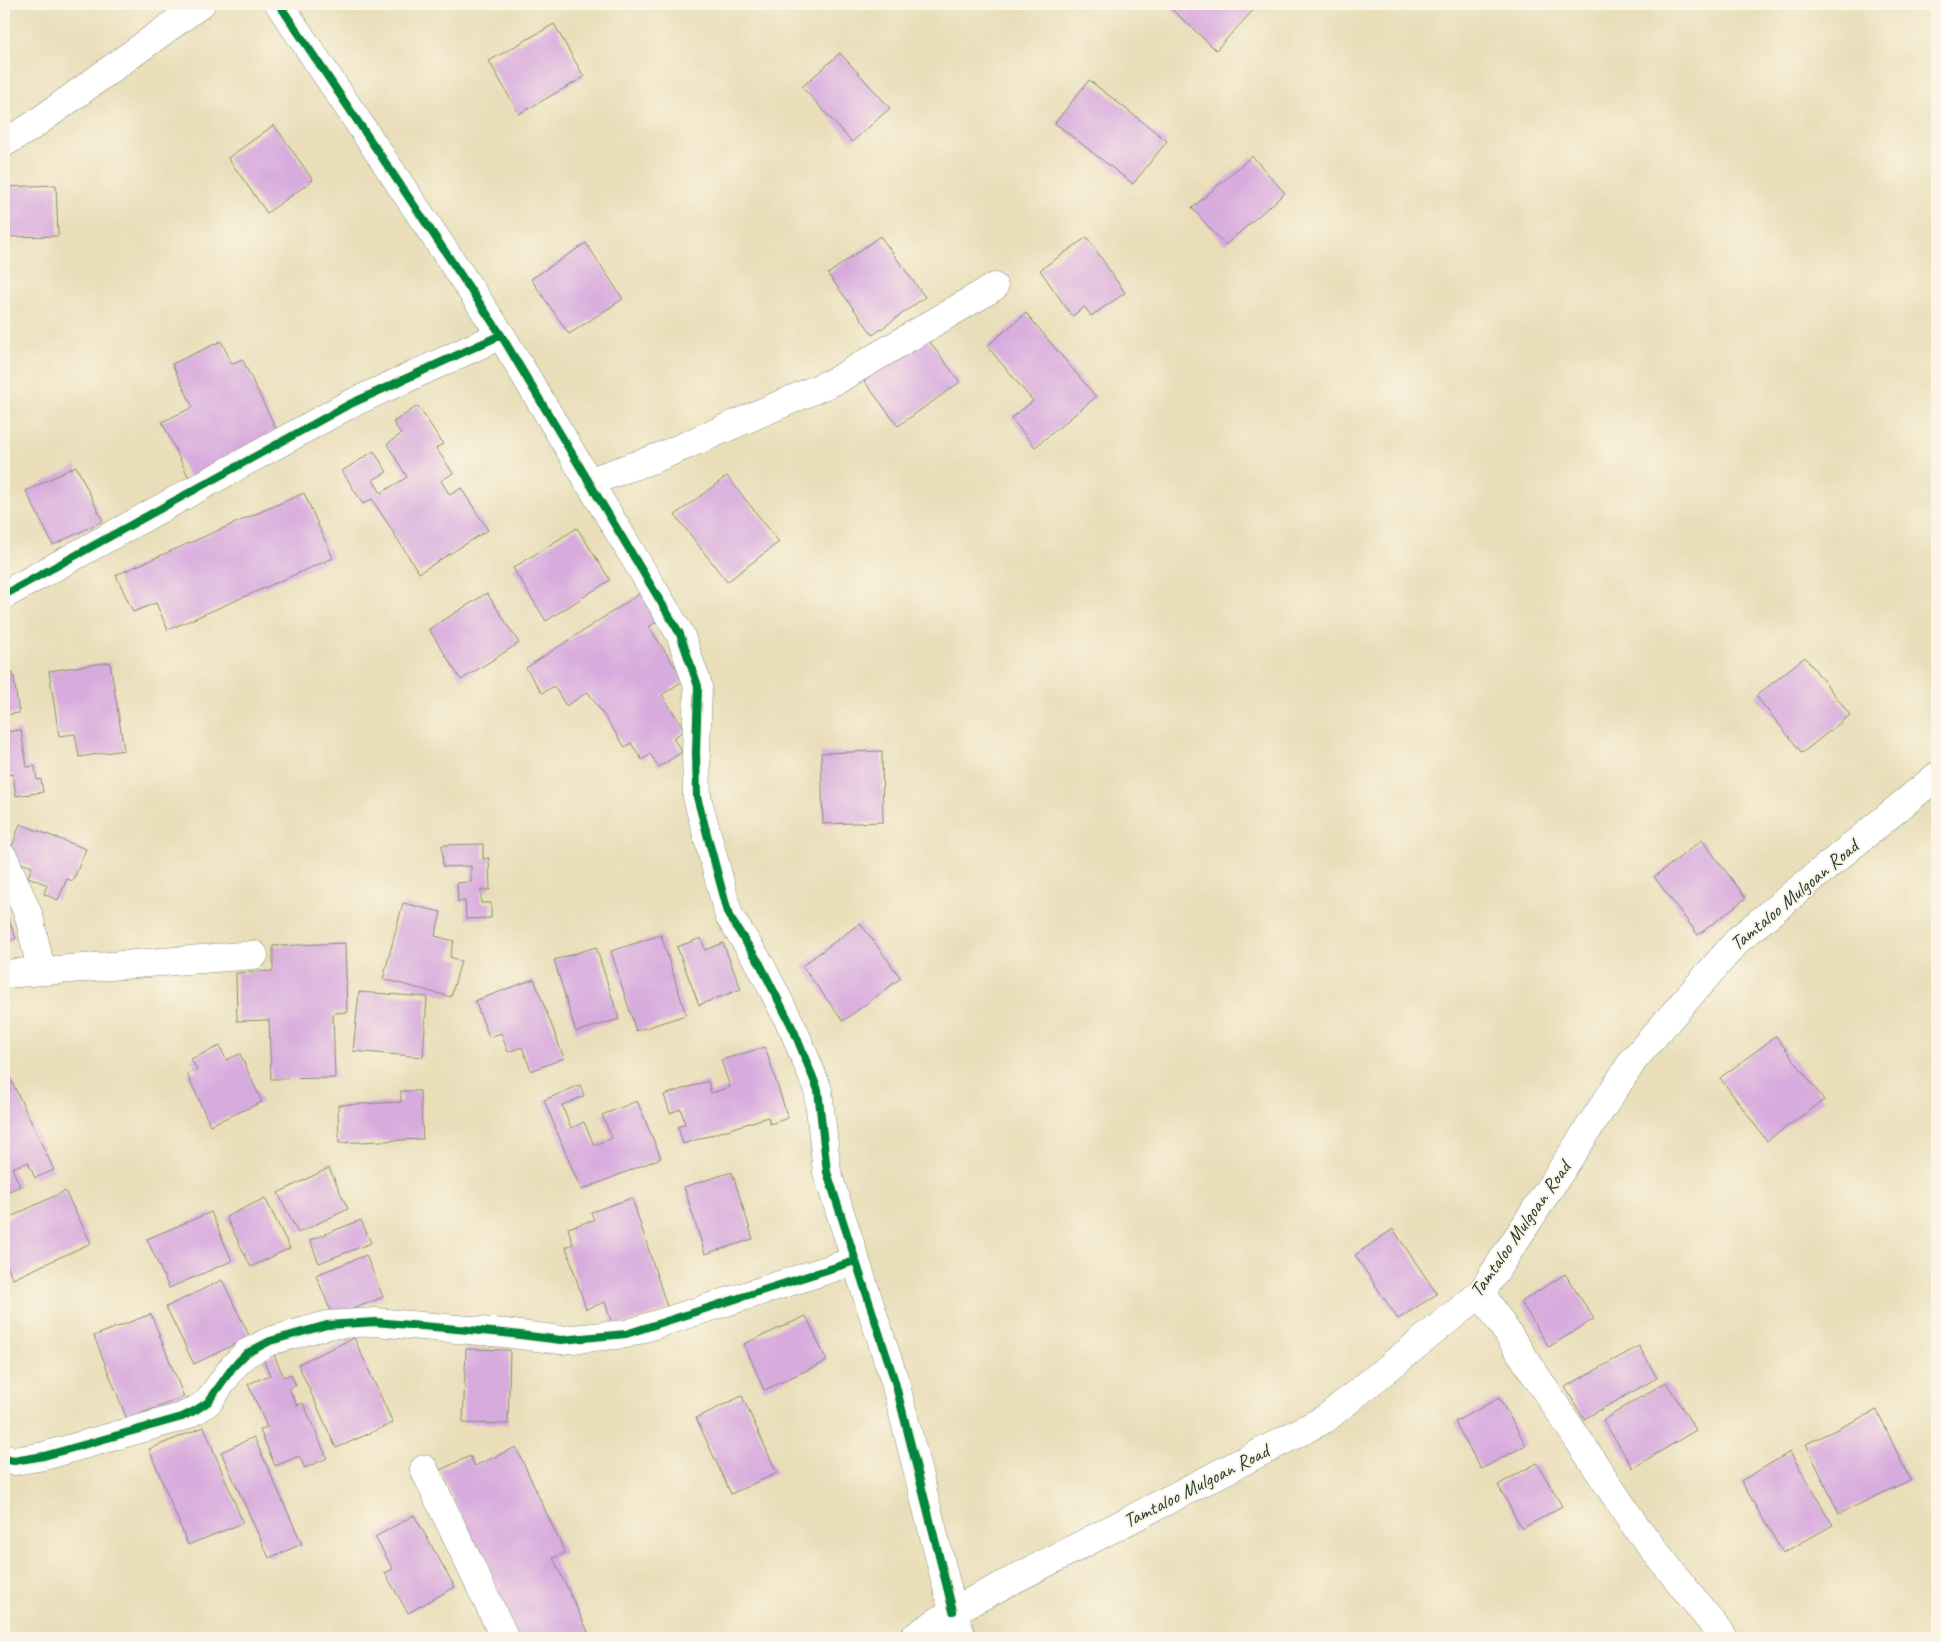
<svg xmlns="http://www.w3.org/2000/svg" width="1941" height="1642" viewBox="0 0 1941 1642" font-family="Caveat,sans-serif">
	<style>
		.building { fill: #d8abde }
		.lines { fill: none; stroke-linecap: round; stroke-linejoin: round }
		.minor-casing { stroke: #848e76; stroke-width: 29 }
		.secondary-casing { stroke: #848e76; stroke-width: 29 }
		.minor { stroke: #fff; stroke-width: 28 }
		.secondary { stroke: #fff; stroke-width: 28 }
		.cycleway-casing { stroke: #fcf5e5; stroke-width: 11 }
		.cycleway { stroke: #00873e; stroke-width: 8 }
		.labels { text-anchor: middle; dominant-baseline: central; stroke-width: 4; stroke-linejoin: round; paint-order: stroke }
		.street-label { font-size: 20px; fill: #1f3d34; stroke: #fcf5e5 }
	</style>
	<rect width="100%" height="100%" fill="#fcf5e5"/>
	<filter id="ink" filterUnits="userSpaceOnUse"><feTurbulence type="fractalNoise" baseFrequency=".02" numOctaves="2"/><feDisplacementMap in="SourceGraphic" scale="10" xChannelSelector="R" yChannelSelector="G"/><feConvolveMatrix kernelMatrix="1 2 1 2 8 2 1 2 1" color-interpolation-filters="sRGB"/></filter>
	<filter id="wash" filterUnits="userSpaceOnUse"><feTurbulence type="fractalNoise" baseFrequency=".0096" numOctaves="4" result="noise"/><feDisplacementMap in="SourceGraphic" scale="20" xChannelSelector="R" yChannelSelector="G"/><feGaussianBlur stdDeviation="1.12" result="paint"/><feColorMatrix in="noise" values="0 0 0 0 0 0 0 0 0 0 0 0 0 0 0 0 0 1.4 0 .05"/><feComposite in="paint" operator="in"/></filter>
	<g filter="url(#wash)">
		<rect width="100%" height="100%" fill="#e9deb9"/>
		<g id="blocks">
			<!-- building -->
			<path class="building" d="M1166,4h93l-43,46z
				M554,24l30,53 -65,37 -30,-53z
				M840,53l50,55 -38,34 -50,-55z
				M1089,80l78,61 -34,43 -78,-61z
				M274,125l39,55 -46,33 -39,-55z
				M1252,156l33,37 -60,52 -33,-37z
				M56,185l2,51 -54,1v-50z
				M880,236l45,61 -52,38 -45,-61z
				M1087,237l38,56 -34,23 -6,-9 -13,9 -32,-46z
				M586,243l37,56 -54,35 -38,-55z
				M1026,313l70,84 -61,50 -24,-29 22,-17 -46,-55z
				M925,336l35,46 -62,44 -34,-45z
				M221,341l11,23 10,-5 38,78 -90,43 -28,-58 31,-15 -21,-43z
				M418,406l25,38 -7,4 17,25 -12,8 9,14 11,-7 27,42 -69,43 -47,-74 -9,5 -21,-33 32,-20 13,21 -14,8 8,13 26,-16 -20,-33 14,-10 -8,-12z
				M76,466l27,55 -50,24 -27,-54z
				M727,476l52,66 -52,40 -52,-67z
				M304,493l29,65 -165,72 -12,-27 -23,9 -17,-37z
				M577,528l33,52 -64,41 -33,-53z
				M644,591l18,27 -13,9 35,53 -22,15 23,35 -12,8 9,14 -23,15 -9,-13 -8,6 -11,-17 -6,4 -37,-55 -22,14 -12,-20 -12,7 -16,-25z
				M487,593l32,50 -58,37 -32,-51z
				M1805,657l45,58 -48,38 -46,-57z
				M110,662l14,88 -45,7 -4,-23 -16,2 -10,-65z
				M13,673l6,40 -15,2v-40z
				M21,730l6,37 8,-1 2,14 4,-1 2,13 -27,4 -3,-22 -9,1v-43z
				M882,751l1,71 -60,2 -2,-71z
				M20,824l66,25 -13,32 -6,-2 -9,21 -14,-6 3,-9 -19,-8 4,-10 -24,-9z
				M1702,840l44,58 -48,37 -44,-58z
				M483,844v15l6,-1 1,32h-9v13h10v15l-25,1 -1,-18 -7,1 -1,-19 14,-1v-16l-28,1 -1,-22z
				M403,903l38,9 -6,24 19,5 -4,16 11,4 -10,36 -68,-18z
				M4,909l12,29 -12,6z
				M860,923l41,55 -58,43 -41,-55z
				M661,935l25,80 -50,16 -25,-80z
				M701,938l4,12 18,-7 18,46 -42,16 -22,-58z
				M345,943l2,69 -14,1 2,65 -64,1 -2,-59 -32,1 -1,-48 37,-2v-25z
				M596,947l23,72 -43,13 -22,-72z
				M534,979l30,79 -33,13 -9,-24 -14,5 -7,-19 -12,4 -14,-36z
				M359,992l68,5 -4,60 -70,-6z
				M1776,1036l48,64 -57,41 -47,-63z
				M220,1046l6,14 14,-6 22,48 -52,23 -23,-51 10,-4 -6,-11z
				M765,1047l23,71 -18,6 -2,-7 -85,27 -5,-17 7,-3 -4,-15 -11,4 -6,-18 44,-14 3,12 19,-6 -9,-27z
				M4,1057l4,9 -3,1 49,103 -19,8 -7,-16 -16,6 8,18 -15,7z
				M580,1085l4,11 -22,9 9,23 13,-6 10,23 18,-7 -10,-23 35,-14 24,57 -80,32 -37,-90z
				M401,1091h19l3,48 -84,4 -1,-38 63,-3z
				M329,1168l19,41 -50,24 -20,-40z
				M732,1172l21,67 -48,15 -21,-67z
				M65,1191l26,52 -78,36 -9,-19v-40z
				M265,1198l25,50 -39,19 -25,-50z
				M632,1198l36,112 -55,17 -8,-25 -19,7 -20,-62 7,-3 -5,-16 26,-8 -3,-8z
				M211,1212l21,49 -63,27 -22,-49z
				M361,1220l10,23 -52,20 -9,-23z
				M1393,1229l44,65 -39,25 -43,-64z
				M366,1255l17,42 -50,20 -17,-42z
				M1565,1274l29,45 -45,28 -28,-45z
				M222,1280l28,57 -56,27 -28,-57z
				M151,1314l33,83 -57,22 -33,-83z
				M806,1316l21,45 -63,29 -20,-46z
				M354,1338l39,85 -57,25 -38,-84z
				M1639,1346l18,32 -73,41 -19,-32z
				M466,1349l44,1 -2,74 -45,-1z
				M274,1355l10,22 7,-3 5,12 -7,2 8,18 6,-3 24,55 -22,10 -6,-12 -24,10 -15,-36 7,-3 -19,-43 22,-9 -7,-16z
				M1666,1382l30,48 -63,38 -30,-48z
				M742,1396l35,77 -46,21 -35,-76z
				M1499,1398l27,47 -45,24 -26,-47z
				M1877,1410l33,70 -71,34 -33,-70z
				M204,1427l39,96 -55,22 -39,-96z
				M254,1437l48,107 -33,14 -48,-106z
				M516,1447l49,106 -12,5 38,80h-73l-78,-168 30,-14 5,10z
				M1790,1452l43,73 -50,28 -42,-72z
				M1537,1463l25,43 -40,23 -24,-44z
				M414,1515l41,72 -47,26 -23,-40 8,-4 -18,-32z"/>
		</g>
	</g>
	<g filter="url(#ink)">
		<use href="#blocks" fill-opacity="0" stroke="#848e76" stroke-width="1"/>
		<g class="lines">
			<!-- minor casing -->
			<g class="minor-casing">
				<path id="minor" d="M279,4l222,331 179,299 18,52 -2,66 1,45 32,119 31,48 34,67 24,59 9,82 68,210 58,229
					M4,143l27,-16 170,-123
					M588,482l71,-25 178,-77 157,-93
					M4,595l344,-190 153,-70
					M4,858l25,58 12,54
					M4,974l250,-19
					M1481,1293l155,234 88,111
					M4,1459l10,2 30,-5 138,-39 14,-7 12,-8 25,-35 14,-14 23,-12 57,-16 48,-3 129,11 57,7 65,-6 229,-73
					M424,1469l81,169"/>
			</g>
			<!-- secondary casing -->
			<g class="secondary-casing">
				<path id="secondary" d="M953,1611l9,27
					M913,1638l40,-27 372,-192 156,-126 153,-234 106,-121 197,-162"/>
			</g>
			<!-- minor -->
			<use href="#minor" class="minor"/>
			<!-- secondary -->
			<use href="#secondary" class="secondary"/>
			<!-- cycleway casing -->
			<g class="cycleway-casing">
				<path id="cycleway" d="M279,4l222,331 179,299 18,52 -2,66 1,45 32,119 31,48 34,67 24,59 9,82 68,210 58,229
					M4,595l344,-190 153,-70
					M4,1459l10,2 30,-5 138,-39 14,-7 12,-8 25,-35 14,-14 23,-12 57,-16 48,-3 129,11 57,7 65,-6 229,-73"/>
			</g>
			<!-- cycleway -->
			<use href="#cycleway" class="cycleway"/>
		</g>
	</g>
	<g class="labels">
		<!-- street labels -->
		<g class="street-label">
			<text transform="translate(1794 895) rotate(-40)">Tamtaloo Mulgoan Road</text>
			<text transform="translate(1520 1229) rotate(-55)">Tamtaloo Mulgoan Road</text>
			<text transform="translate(1196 1486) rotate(-27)">Tamtaloo Mulgoan Road</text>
		</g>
	</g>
	<!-- margin -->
	<rect width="1941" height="1642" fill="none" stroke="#fcf5e5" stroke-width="20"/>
</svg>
